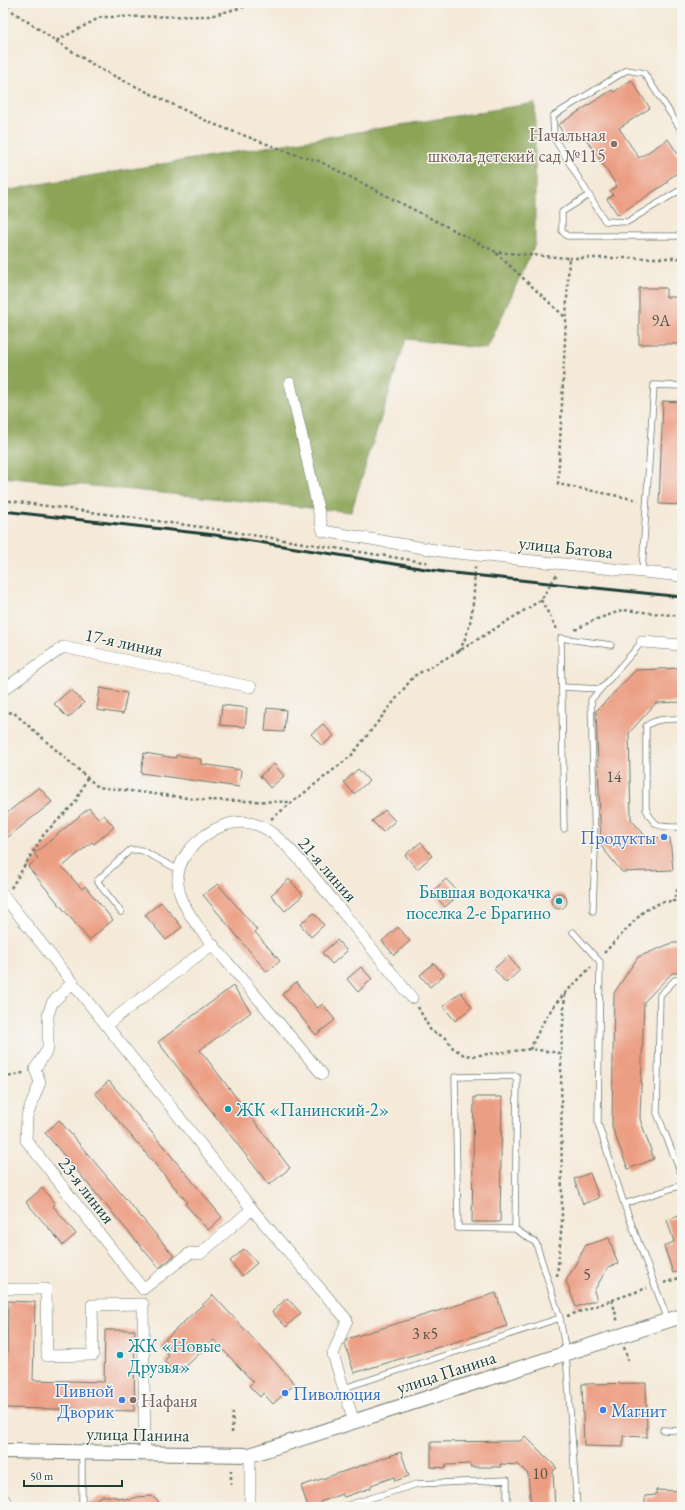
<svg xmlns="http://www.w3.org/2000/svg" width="685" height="1510" viewBox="0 0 685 1510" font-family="'EB Garamond',serif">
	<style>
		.forest { fill: #8ca456; stroke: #567045 }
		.building { fill: #ec9e83 }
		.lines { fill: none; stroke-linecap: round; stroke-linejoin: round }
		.service-casing { stroke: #6a796d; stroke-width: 7 }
		.minor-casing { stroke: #6a796d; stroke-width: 12 }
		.tertiary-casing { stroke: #6a796d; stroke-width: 16 }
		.path { stroke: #6a796d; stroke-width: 2.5; stroke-dasharray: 3 3; stroke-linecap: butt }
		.service { stroke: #fff; stroke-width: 5.5 }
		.minor { stroke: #fff; stroke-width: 11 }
		.tertiary { stroke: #fff; stroke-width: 14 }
		.rail { stroke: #1f3d34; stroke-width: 3 }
		.education-dot { fill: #8d6e63; stroke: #f6f6f2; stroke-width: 1.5 }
		.shop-dot { fill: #3f7fe0; stroke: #f6f6f2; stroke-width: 1.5 }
		.culture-dot { fill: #0f9aa8; stroke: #f6f6f2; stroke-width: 1.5 }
		.labels { text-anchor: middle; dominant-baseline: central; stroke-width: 3; stroke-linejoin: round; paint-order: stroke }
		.number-label { font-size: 16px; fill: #525548 }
		.education-label { font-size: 18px; fill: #785e54; stroke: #f6f6f2; text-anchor: end }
		.street-label { font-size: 18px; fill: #1f3d34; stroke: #f6f6f2 }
		.shop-label { font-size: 18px; fill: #366cbe; stroke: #f6f6f2; text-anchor: end }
		.culture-label { font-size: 18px; fill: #0d838f; stroke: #f6f6f2; text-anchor: start }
	</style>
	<rect width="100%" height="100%" fill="#f6f6f2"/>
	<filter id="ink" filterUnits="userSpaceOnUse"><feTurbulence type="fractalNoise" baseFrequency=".025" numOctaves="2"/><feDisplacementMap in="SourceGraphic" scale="8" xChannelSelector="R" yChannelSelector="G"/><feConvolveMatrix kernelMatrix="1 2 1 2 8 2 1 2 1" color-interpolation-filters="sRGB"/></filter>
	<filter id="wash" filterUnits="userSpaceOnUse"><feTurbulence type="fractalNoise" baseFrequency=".012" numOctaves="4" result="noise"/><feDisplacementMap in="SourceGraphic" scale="16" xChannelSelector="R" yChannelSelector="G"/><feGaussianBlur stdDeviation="0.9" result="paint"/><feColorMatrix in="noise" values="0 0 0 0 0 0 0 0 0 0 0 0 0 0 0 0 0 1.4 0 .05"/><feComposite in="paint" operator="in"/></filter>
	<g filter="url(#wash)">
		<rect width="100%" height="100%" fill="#f5e9d8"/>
		<!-- forest -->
		<path class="forest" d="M535,103v141l-48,105 -81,-10 -55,173 -348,-35v-285l31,-7z"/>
		<g id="blocks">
			<!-- building -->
			<path class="building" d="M631,80l19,28 -31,20 20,30 29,-19 14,21v10l-15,10 1,2 -50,33 -11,-16 6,-4 -3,-4 7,-5 -33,-50 -7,5 -2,-4 -7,4 -10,-16 54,-35 2,2z
				M639,288h27v9h16v47h-43z
				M663,401l19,1v103l-23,-1z
				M682,668v34l-26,1 -27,30 2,86 15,18 24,1 3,32 -51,2 -21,-26 -5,-135 40,-41z
				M100,688l27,5 -4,21 -26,-4z
				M71,689l13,14 -16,15 -14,-14z
				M222,705l25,3 -2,19 -25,-2z
				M267,708l19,2 -2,22 -19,-1z
				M323,724l11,12 -12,10 -11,-12z
				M144,753l32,5v-3l25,4v5l40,6 -2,17 -98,-14z
				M274,764l10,12 -14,12 -10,-12z
				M358,769l11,12 -15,13 -10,-12z
				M39,787l13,15 -49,39v-25z
				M89,808l10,11 5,-4 10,12 -20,17 -2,-2 -30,25 20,22 3,-3 28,34 -24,20 -61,-73 10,-9 -4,-4z
				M385,810l10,11 -12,11 -11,-11z
				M421,842l11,14 -15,13 -12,-14z
				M289,879l14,16 -18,16 -14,-16z
				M446,879l14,15 -15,13 -13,-15z
				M218,884l39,46 -2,2 25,29 -13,11 -64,-77z
				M551 901a8 8 0 1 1 16 0a8 8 0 1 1-16 0Z
				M161,902l21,25 -16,13 -21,-25z
				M314,913l10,12 -13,12 -11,-13z
				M398,927l12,14 -16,14 -12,-14z
				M337,940l10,11 -15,13 -10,-11z
				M672,943h10v30h-10l-28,29 -4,117 14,40 -26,10 -16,-42 2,-134 24,-36z
				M508,956l12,14 -14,13 -12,-14z
				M434,963l10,12 -14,12 -10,-12z
				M361,967l11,12 -14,13 -11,-13z
				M296,982l21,26 6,-4 12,16 -19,15 -34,-41z
				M233,986l18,26 -51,38 90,118 -21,17 -111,-143z
				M461,992l11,15 -17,14 -12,-15z
				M109,1081l113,136 -14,13 -23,-26 2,-2 -92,-109z
				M474,1097h28l-2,125h-28z
				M59,1120l115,136 -15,12 -114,-135z
				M590,1173l9,25 -16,6 -9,-25z
				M42,1188l13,16 -2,2 23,28 -13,11 -37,-43z
				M682,1215v56l-9,2 -9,-27 10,-4 -7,-22z
				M609,1238l9,26 -10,3 -14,24 3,9 -21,7 -10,-26 20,-36z
				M244,1249l13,14 -15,13 -12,-15z
				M496,1293l11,33 -153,47 -9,-29 2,-5z
				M213,1295l82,89 -22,20 -10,-11 -3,4 -11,-11 4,-4 -39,-42 -32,30 -2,-2 -5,5 -11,-12 5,-5 -10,-11z
				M287,1298l14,15 -15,14 -14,-15z
				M8,1301l27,1 -2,78 71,2 1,-52h30l-1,81 -128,-3z
				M646,1383l1,54 -24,-1v11l-39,-1 -2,-62z
				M525,1436l32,32 -4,3 2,36h-24l-3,-33 -9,-9 -19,-1 1,3h-31v-3l-24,1v3l-15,-1v-25l89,-1z
				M401,1452l8,24 -14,5 -1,-4 -23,8v3l-27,9 -2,-3 -22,8 1,2 -13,3 -7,-21z
				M656,1490l26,1v16h-37v-11l11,-1z
				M102,1496h8l19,4 8,-3 15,-1 12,11h-78v-3z"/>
		</g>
	</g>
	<g filter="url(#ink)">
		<use href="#blocks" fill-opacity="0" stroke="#6a796d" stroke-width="1"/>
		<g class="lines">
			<!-- service casing -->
			<g class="service-casing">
				<path id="service" d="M682,189l-55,33 -22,-1 -16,-26 -27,17v19l5,5h115
					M589,195l-35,-57 -1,-22 74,-46 17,3 38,58
					M642,571l12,-186 28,1
					M562,687l38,2
					M682,719c-13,0 -25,-1 -36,7v83c9,20 15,18 36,18
					M564,829l-3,-191 50,7
					M593,911l2,-63 -4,-148 51,-58
					M121,912l-24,-31 33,-31h11l38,20
					M573,932l27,30 -2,161 26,81 44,116
					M682,980h-7l-15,15 -3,118 25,63
					M624,1204l58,-19
					M515,1229l2,-153 -62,1 3,151 57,1 21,14 24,75 6,36 11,153
					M344,1388l216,-70
					M663,1430l19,1
					M82,1453v54
					M342,1507l75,-23 90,-4v27"/>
			</g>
			<!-- minor casing -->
			<g class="minor-casing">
				<path id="minor" d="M3,4l3,-1
					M290,383l33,148 124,21 235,24
					M642,642l40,3
					M3,690l60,-43 188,40
					M3,895l249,314 95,111 -14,34 21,68
					M73,982l-21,21 -4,12v34l-13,20 5,13 -13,34 -1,24 117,149 47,-36 10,1 52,-45
					M106,1025l107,-81
					M322,1074c-31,-37 -63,-74 -94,-111 -17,-21 -39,-43 -48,-69 -5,-16 -1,-32 10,-45 17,-19 44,-34 70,-23 24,10 55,53 72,73 27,33 53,66 80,99
					M3,1289h43l1,67 46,-1 -1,-50 51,-1 2,149
					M3,1498l7,9
					M250,1507v-52"/>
			</g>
			<!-- tertiary casing -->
			<g class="tertiary-casing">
				<path id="tertiary" d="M3,1451l247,4 432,-139"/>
			</g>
			<!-- path -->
			<path class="path" d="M12,11l44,30 45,-24 109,-1 48,-13
				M56,41l44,28 113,55 81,30 25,7 177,91 73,6 -11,226 80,16
				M496,253l70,65
				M569,258h113
				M3,500l205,28 222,35
				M541,600l17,31
				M575,630l19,-10 29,-10 59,6
				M459,651c15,-26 15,-56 16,-85
				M3,714l10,-2 85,75 106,13 87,2
				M271,819l80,-63 63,-80 45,-25 82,-51 16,-26
				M682,878l-9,23h9
				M11,888l33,-54 31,-31 12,-25
				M604,953l40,-42 18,-9 11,-1
				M565,994l-4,59 -31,-4c6,-11 11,-25 19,-36 11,-17 28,-31 42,-46
				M418,1007l13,24 15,7 7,10 11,7 8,1 58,-7
				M3,1078l23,-6
				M557,1276l5,-54 -1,-169
				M664,1283l18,-6
				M612,1300l6,23
				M567,1316l80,-28
				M624,1347l4,13
				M232,1433l1,-22
				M231,1485v-16"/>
			<!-- service -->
			<use href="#service" class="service"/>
			<!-- minor -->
			<use href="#minor" class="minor"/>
			<!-- tertiary -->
			<use href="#tertiary" class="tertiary"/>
			<!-- rail -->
			<path class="rail" d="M3,511l212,24 229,37 238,25"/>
		</g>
	</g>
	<!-- markers -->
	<g class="education-dot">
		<circle cx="614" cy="144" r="4"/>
		<circle cx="133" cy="1400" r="4"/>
	</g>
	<g class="shop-dot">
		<circle cx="664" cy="837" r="4"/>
		<circle cx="285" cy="1393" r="4"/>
		<circle cx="122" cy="1400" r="4"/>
		<circle cx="603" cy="1410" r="4"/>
	</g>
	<g class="culture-dot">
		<circle cx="559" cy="901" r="4"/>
		<circle cx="228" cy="1109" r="4"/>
		<circle cx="120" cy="1355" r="4"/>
	</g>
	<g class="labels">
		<!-- number labels -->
		<g class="number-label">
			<text x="661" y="320">9А</text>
			<text x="614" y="776">14</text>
			<text x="587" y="1274">5</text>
			<text x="425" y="1333">3 к5</text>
			<text x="540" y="1473">10</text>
		</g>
		<!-- education labels -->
		<g class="education-label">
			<text x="606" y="134">Начальная<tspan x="606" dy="21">школа-детский сад №115</tspan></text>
			<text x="141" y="1400" text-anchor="start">Нафаня</text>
		</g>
		<!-- street labels -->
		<g class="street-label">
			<text transform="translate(566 547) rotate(6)">улица Батова</text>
			<text transform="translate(124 642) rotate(12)">17-я линия</text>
			<text transform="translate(328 869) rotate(49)">21-я линия</text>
			<text transform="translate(87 1190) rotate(52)">23-я линия</text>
			<text transform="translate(446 1372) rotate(-18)">улица Панина</text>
			<text transform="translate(138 1434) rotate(1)">улица Панина</text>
		</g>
		<!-- shop labels -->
		<g class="shop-label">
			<text x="656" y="837">Продукты</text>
			<text x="114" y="1390">Пивной<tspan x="114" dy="21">Дворик</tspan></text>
			<text x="293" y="1393" text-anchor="start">Пиволюция</text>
			<text x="611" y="1410" text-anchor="start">Магнит</text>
		</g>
		<!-- culture labels -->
		<g class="culture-label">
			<text x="551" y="891" text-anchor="end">Бывшая водокачка<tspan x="551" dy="21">поселка 2-е Брагино</tspan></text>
			<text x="236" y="1109">ЖК «Панинский-2»</text>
			<text x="128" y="1345">ЖК «Новые<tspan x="128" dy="21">Друзья»</tspan></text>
		</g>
	</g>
	<!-- margin -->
	<rect width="685" height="1510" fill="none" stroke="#f6f6f2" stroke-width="16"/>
	<!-- scale -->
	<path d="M24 1480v6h98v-6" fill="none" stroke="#1f3d34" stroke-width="2"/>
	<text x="30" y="1480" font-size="12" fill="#1f3d34" stroke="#f6f6f2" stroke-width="3" paint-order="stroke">50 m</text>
</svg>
